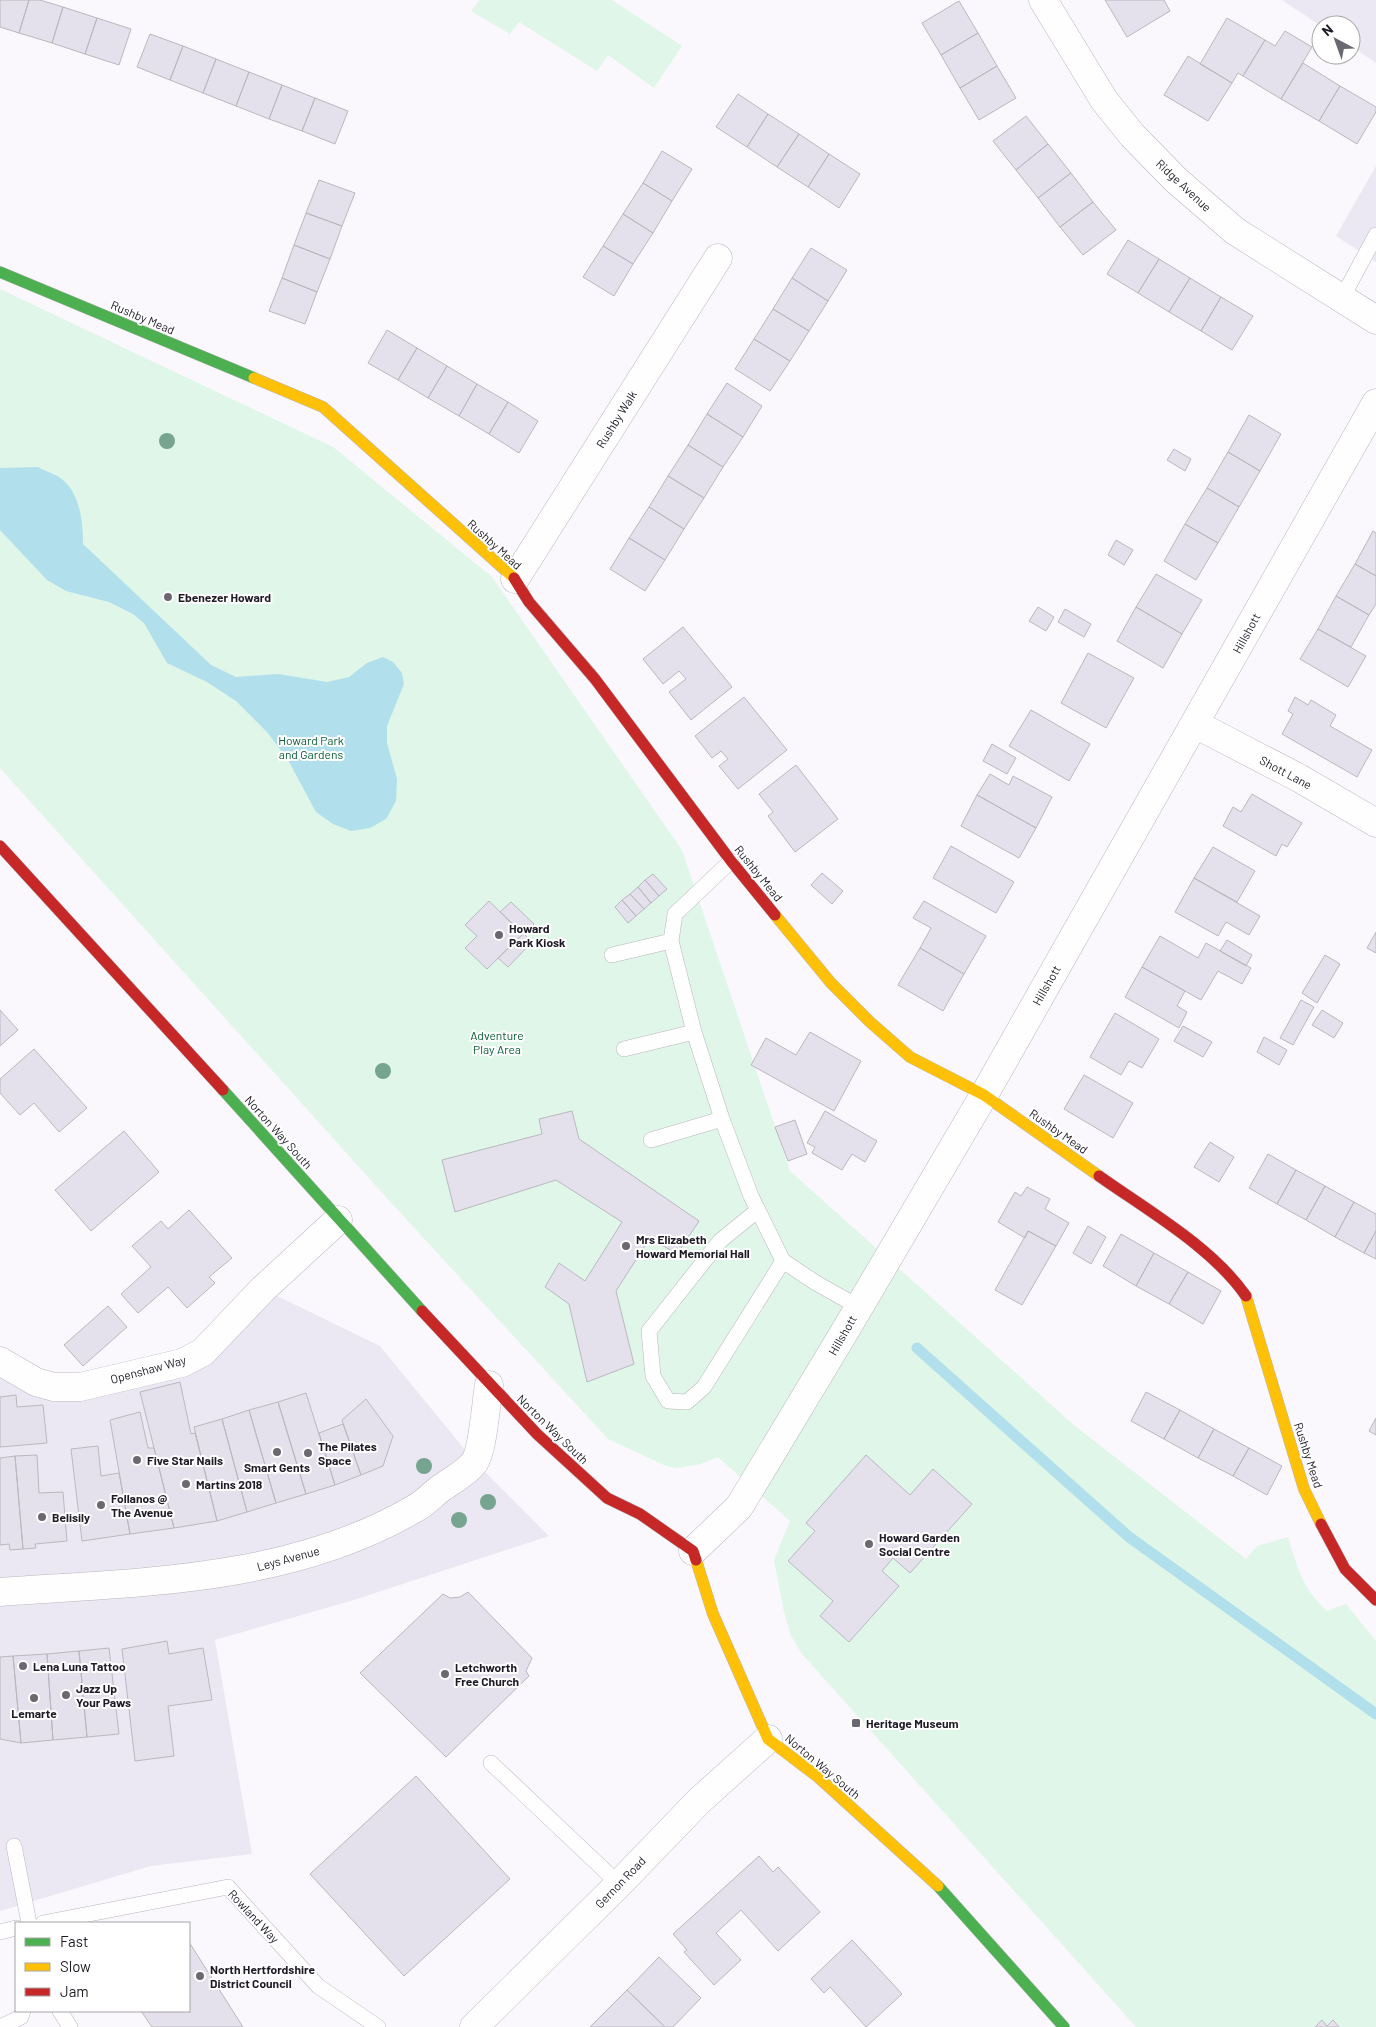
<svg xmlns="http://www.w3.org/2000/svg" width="1376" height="2027" viewBox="0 0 1376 2027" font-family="Barlow,sans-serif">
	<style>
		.built { fill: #ebe8f3 }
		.green { fill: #dff6e8 }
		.water { fill: #b1dfec }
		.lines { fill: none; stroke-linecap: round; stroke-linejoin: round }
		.stream { stroke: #b1dfec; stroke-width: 11 }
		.building { fill: #e5e1ec; stroke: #bab8bf }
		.lane-casing { stroke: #b9b7be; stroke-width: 16 }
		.street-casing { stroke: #b9b7be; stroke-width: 29 }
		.fast-casing { stroke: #b9b7be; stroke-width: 12 }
		.slow-casing { stroke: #b9b7be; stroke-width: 12 }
		.jam-casing { stroke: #b9b7be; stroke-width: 12 }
		.lane { stroke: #fefeff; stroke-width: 15 }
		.street { stroke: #fefeff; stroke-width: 28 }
		.fast { stroke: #4caf50; stroke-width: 11 }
		.slow { stroke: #ffc107; stroke-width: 11 }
		.jam { stroke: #c62828; stroke-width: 11 }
		.tree { fill: #77a490 }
		.poi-dot { fill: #6c6871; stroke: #fff; stroke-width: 2 }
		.labels { text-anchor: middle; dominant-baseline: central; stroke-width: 4; stroke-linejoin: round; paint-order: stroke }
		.street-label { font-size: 12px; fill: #1f1b26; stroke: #fff }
		.poi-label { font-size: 12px; font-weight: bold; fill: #1f1b26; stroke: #fff; text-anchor: start }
		.park-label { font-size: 12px; fill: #0c6037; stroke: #fff }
	</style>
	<rect width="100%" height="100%" fill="#faf8fd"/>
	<!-- built -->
	<path class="built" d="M1282,0h94v63l-25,-17v-21l-30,1z
		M1376,166v96l-40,-26z
		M263,1289l117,57 95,116 74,74 -195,64 -139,40 37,214 -101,12 -151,45v-550l36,21 146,-19z"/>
	<!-- green -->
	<path class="green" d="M480,0h132l70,46 -28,42 -46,-33 -11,16 -78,-49 -9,12 -39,-23z
		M0,289l333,158 159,130 190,273 108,321 285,255 171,133 11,-13 31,-9c10,32 14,51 39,74l19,-7 30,37v386h-240l-334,-373 -11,-18 -7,-24 -10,-52 16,-39 -72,-64 -17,7 -24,4 -11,-2 -58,-27 -223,-243 -385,-428z"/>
	<!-- water -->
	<path class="water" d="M38,467c6,4 15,6 21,10 21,14 24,44 24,67l128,121 25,12 42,-3 49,8 22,-5 18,-14 16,-6 10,5 9,11 2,11 -17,42v17l10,36 -1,22 -10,18 -16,9 -19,3 -18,-7 -17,-12 -28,-52 -21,-28 -31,-31 -29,-19 -40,-19 -23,-40 -11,-9 -24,-12 -43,-11 -19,-11 -47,-50v-62z"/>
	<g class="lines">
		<!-- stream -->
		<path class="stream" d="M917,1348l212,189 247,177"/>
	</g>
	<!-- building -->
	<path class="building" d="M0,0h29l-10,33 -19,-6z
		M29,0h11l23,7 -11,36 -33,-10z
		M1105,0h59l6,11 -43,26z
		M959,1l19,32 -37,22 -19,-32z
		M63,7l34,11 -12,36 -33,-11z
		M97,18l34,11 -12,36 -34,-11z
		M1227,18l38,22 -22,36 -5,-3 -6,10 -32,-19z
		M1285,31l27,16 -31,52 -38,-23 22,-36 10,6z
		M978,33l19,33 -37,22 -19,-33z
		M150,34l33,12 -13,34 -33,-13z
		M183,46l33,13 -13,34 -33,-13z
		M1188,56l44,27 -24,38 -44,-26z
		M216,59l33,13 -13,34 -33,-13z
		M1303,63l37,23 -21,35 -38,-22z
		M997,66l19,32 -37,22 -19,-32z
		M249,72l33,13 -13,34 -33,-13z
		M282,85l33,13 -13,33 -33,-12z
		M1340,86l36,21v5l-19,32 -38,-23z
		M738,94l30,20 -21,33 -31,-20z
		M315,98l33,13 -13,33 -33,-13z
		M768,114l31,20 -22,33 -30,-20z
		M1026,116l22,28 -32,26 -23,-29z
		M799,134l30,20 -21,33 -31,-20z
		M1048,144l23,29 -33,25 -22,-28z
		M662,151l30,18 -20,32 -29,-18z
		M829,154l31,20 -21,34 -31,-21z
		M1071,173l22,29 -33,25 -22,-29z
		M319,180l36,13 -13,33 -36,-13z
		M643,183l29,18 -19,32 -30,-19z
		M1093,202l23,28 -33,25 -23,-28z
		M306,213l36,13 -12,33 -36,-14z
		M623,214l30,19 -20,31 -30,-18z
		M1128,240l31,19 -21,34 -31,-19z
		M294,245l36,14 -13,33 -35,-14z
		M603,246l30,18 -19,32 -31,-19z
		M811,248l36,22 -19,31 -36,-23z
		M1159,259l31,19 -21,34 -31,-19z
		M282,278l35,14 -12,32 -36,-13z
		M792,278l36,23 -19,30 -36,-22z
		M1190,278l31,19 -20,34 -32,-19z
		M1221,297l32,19 -21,34 -31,-19z
		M773,309l36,22 -19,30 -36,-22z
		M387,330l30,18 -19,32 -30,-17z
		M754,339l36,22 -20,30 -35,-22z
		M417,348l30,18 -19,32 -30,-18z
		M447,366l30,18 -18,32 -31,-18z
		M727,383l35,23 -19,31 -36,-23z
		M477,384l31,18 -19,32 -30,-18z
		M508,402l30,19 -19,32 -30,-19z
		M707,414l36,23 -20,30 -35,-22z
		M1249,415l32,19 -21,37 -32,-19z
		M688,445l35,22 -19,31 -36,-22z
		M1174,449l17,10 -6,12 -18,-11z
		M1228,452l32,19 -21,36 -32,-19z
		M668,476l36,22 -20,31 -35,-22z
		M1207,488l32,19 -21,36 -33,-19z
		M649,507l35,22 -19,31 -36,-22z
		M1185,524l33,19 -22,37 -32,-19z
		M1373,531l3,2v43l-21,-12z
		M629,538l36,22 -20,31 -35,-22z
		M1116,540l17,10 -9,15 -16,-10z
		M1355,564l21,12v28l-7,11 -33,-19z
		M1156,574l46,26 -20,34 -46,-27z
		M1336,596l33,19 -18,32 -33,-18z
		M1038,607l16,10 -8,14 -17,-10z
		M1136,607l46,27 -19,34 -46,-27z
		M1065,609l26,15 -7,13 -26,-15z
		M683,627l49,60 -41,33 -22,-28 17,-13 -7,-8 -16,13 -20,-25z
		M1318,629l48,27 -18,31 -48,-28z
		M1088,653l46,25 -28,50 -45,-25z
		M744,697l43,53 -49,39 -19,-23 9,-7 -7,-8 -9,7 -17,-22z
		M1295,697l13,8 3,-5 25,15 -6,11 42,24 -15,27 -75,-43 11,-20 -5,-3z
		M1031,710l59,34 -21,37 -60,-35z
		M992,744l24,14 -9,16 -24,-13z
		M796,765l42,54 -43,33 -27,-36 5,-4 -14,-18z
		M990,774l19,11 4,-9 39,21 -16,31 -59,-33z
		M1252,794l50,29 -15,24 -5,-3 -6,12 -53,-30 10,-19 8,5z
		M977,795l59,33 -17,30 -58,-32z
		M951,846l63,36 -18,31 -63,-35z
		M1213,847l42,24 -18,31 -43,-24z
		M822,873l21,18 -11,13 -21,-19z
		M653,874l14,15 -8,7 -14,-16z
		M1194,878l66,38 -11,19 -23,-13 -8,14 -43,-24z
		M645,880l14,16 -8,7 -13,-16z
		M638,887l13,16 -7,6 -14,-15z
		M630,894l14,15 -8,7 -14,-16z
		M622,900l14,16 -8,7 -13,-16z
		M489,901l34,33 -36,35 -22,-21 12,-12 -12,-11z
		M924,901l62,35 -22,38 -44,-26 11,-20 -18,-10z
		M511,902l23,22 -10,10 8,8 -24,25 -10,-9 25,-24 -23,-22z
		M1376,932v21l-9,-5z
		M1160,936l38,22 8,-15 45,25 -9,16 -24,-13 -17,29 -59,-33z
		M1227,940l25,15 -6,11 -26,-15z
		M920,948l44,26 -21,37 -45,-26z
		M1325,955l15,9 -23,39 -15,-10z
		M1142,967l43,24 -8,15 10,6 -8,16 -54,-31z
		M1301,1000l13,7 -21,38 -13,-7z
		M0,1010l18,20 -18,16z
		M1322,1010l21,13 -9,15 -22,-13z
		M1115,1013l44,26 -17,29 -13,-7 -8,14 -31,-18z
		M1183,1026l29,16 -9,15 -29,-16z
		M810,1032l51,29 -27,50 -83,-46 15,-27 30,17z
		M1264,1037l23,13 -8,15 -22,-13z
		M34,1049l53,59 -28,24 -25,-29 -14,12 -20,-22v-14z
		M1084,1075l49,28 -20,35 -49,-29z
		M572,1111l7,28 120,82 -22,33 -27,-16 -34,53 18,73 -47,18 -18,-78 -24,-17 14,-24 26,18 37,-59 -66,-42 -101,32 -13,-52 100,-26 -3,-15z
		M825,1111l52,30 -12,21 -13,-8 -10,16 -30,-17 3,-6 -8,-4z
		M795,1120l12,34 -19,7 -13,-34z
		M124,1131l35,41 -68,59 -36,-41z
		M1210,1142l24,15 -15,25 -25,-15z
		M1268,1154l28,16 -19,34 -28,-16z
		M1296,1170l29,16 -19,34 -29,-16z
		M1325,1186l29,16 -19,35 -29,-17z
		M1027,1187l23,12 -5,10 24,14 -13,23 -28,-15 -3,7 -27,-16 17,-30 6,4z
		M1354,1202l22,12v17l-12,22 -29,-16z
		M189,1210l43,48 -23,19 6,6 -28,25 -19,-21 -30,26 -17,-19 30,-27 -19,-21 29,-25 7,8z
		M1088,1226l18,11 -15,27 -18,-11z
		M1028,1231l28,15 -34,59 -27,-15z
		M1376,1231v28l-12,-6z
		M1121,1234l33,19 -18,33 -33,-20z
		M1154,1253l34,19 -19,32 -33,-18z
		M1188,1272l33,19 -18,33 -34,-20z
		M108,1306l19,21 -44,39 -19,-21z
		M180,1382l11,52 4,-1 22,88 -43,7 -34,-136z
		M1146,1392l34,18 -16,29 -33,-18z
		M306,1393l29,92 -29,9 -28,-92z
		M16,1395l1,12 26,-2 4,38 -47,4v-50z
		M366,1399l27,37 -10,30 -22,9 -19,-55z
		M278,1402l28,92 -30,9 -27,-93z
		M249,1410l27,93 -29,9 -25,-93z
		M1180,1410l34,19 -16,29 -34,-19z
		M140,1412l8,36h6l20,80 -44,6 -20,-114z
		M1376,1418v17l-7,-4z
		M222,1419l25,93 -30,9 -23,-94z
		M343,1424l18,51 -26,10 -16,-52z
		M1214,1429l35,19 -16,28 -35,-18z
		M98,1446l3,30 18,-3 11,61 -48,7 -11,-92z
		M1249,1448l33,18 -15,29 -34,-19z
		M37,1455l2,38 24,-1 4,49 -32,3 1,4 -13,1 -8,-93z
		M866,1455l44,40 23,-26 39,35 -62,69 -17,-15 -11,13 17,15 -50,56 -29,-26 13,-15 -45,-40 27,-30 -9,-8z
		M15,1456l8,93 -13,1 -1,-6 -9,1v-87z
		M468,1592l64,66 -6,13 3,5 -83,81 -86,-84 83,-79 7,4 10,-1z
		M167,1641l2,13 34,-6 9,52 -44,6 6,50 -39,5 -13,-112z
		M109,1648l10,86 -32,3 -8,-86z
		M79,1651l8,86 -34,3 -6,-86z
		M47,1654l6,86 -32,3 -8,-87z
		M13,1656l8,87 -21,-4v-82z
		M416,1776l94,103 -106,97 -94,-102z
		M759,1856l14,16 5,-5 42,45 -42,39 -37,-41 -25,23 25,27 -27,25 -30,-33 3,-2 -14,-16z
		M852,1940l50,54 -36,33 -36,-40 -6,6 -13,-14z
		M189,1942l54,85h-91l-11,-16h48z
		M659,1957l42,41 -28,29h-8l-38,-37z
		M627,1990l38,37h-75z
		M1322,2020l5,6 6,-6 6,7h-24z"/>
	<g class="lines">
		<!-- lane casing -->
		<g class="lane-casing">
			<path id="lane" d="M1342,298l34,-63
				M731,861l-56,53 -4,27 23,91 28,87 29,77 32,65 33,22 43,24
				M612,955l59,-14
				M624,1049l70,-17
				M651,1140l71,-21
				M758,1210l-38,31 -71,90 4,45 15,25 19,1 17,-15 79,-126
				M491,1763l128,121
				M14,1846l15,77
				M43,1923l185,-36 90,99 60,41
				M0,1932l16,-4
				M60,2011l10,16
				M0,2027l21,-10 2,-6"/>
		</g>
		<!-- street casing -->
		<g class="street-casing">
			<path id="street" d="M1043,0l61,100 28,35 44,45 59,51 141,89
				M515,579l203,-321
				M1195,724l104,54 77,45
				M0,1361l36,21 18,5h26l102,-24 21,-11 60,-63 75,-69
				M693,1551l46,-44 106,-176 139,-236 392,-692
				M0,1592c140,-10 289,-10 414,-83 10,-5 18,-14 27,-21 10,-7 25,-15 33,-25 9,-12 12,-61 15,-78
				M474,2027l145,-143 80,-83 69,-62"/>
		</g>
		<!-- fast casing -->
		<g class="fast-casing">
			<path id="fast" d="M0,272l254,106
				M223,1090l199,221
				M938,1886l126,141"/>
		</g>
		<!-- slow casing -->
		<g class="slow-casing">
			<path id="slow" d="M254,378l69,29 191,171
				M775,915l56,68 39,39 40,35 74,38 115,81
				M1246,1296l58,193 17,35
				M696,1560l17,54 55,125 50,38 120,109"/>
		</g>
		<!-- jam casing -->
		<g class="jam-casing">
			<path id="jam" d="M514,578l15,24 66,77 136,182 44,54
				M0,846l223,244
				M1099,1176c48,34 113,71 147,120
				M422,1311l115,123 70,64 33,16 53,37 3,9
				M1321,1524l24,45 31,31"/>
		</g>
		<!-- lane -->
		<use href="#lane" class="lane"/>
		<!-- street -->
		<use href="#street" class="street"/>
		<!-- fast -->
		<use href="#fast" class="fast"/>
		<!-- slow -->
		<use href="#slow" class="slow"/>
		<!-- jam -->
		<use href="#jam" class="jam"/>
	</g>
	<!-- trees -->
	<g class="tree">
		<circle cx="167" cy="441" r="8"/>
		<circle cx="383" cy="1071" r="8"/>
		<circle cx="424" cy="1466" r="8"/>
		<circle cx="488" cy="1502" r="8"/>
		<circle cx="459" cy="1520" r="8"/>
	</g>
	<!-- markers -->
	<g class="poi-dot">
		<circle cx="168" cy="597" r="5"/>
		<circle cx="499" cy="935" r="5"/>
		<circle cx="626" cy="1246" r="5"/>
		<circle cx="277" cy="1452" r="5"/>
		<circle cx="308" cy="1453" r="5"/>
		<circle cx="137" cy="1460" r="5"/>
		<circle cx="186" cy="1484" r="5"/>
		<circle cx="101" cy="1505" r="5"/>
		<circle cx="42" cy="1517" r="5"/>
		<circle cx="869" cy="1544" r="5"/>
		<circle cx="23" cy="1666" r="5"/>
		<circle cx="445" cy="1674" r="5"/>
		<circle cx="66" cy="1695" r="5"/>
		<circle cx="34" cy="1698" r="5"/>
		<rect x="851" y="1718" width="10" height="10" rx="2.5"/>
		<circle cx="200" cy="1976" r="5"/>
	</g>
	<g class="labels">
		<!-- street labels -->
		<g class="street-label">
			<text transform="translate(1184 185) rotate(43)">Ridge Avenue</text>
			<text transform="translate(143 317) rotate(23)">Rushby Mead</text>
			<text transform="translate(616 419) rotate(-58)">Rushby Walk</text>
			<text transform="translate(495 544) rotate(42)">Rushby Mead</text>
			<text transform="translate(1246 633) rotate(-61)">Hillshott</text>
			<text transform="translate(1286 772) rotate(28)">Shott Lane</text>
			<text transform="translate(759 873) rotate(51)">Rushby Mead</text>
			<text transform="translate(1046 985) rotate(-60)">Hillshott</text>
			<text transform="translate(1059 1131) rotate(35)">Rushby Mead</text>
			<text transform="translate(279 1132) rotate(48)">Norton Way South</text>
			<text transform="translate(842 1335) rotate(-60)">Hillshott</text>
			<text transform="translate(148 1369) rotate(-15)">Openshaw Way</text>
			<text transform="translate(553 1429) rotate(44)">Norton Way South</text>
			<text transform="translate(1309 1455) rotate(72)">Rushby Mead</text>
			<text transform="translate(288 1558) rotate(-15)">Leys Avenue</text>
			<text transform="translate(823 1766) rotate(40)">Norton Way South</text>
			<text transform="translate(620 1882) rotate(-46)">Gernon Road</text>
			<text transform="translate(254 1916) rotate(47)">Rowland Way</text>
		</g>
		<!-- poi labels -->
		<g class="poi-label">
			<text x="178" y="597">Ebenezer Howard</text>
			<text x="509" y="928">Howard<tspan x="509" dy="14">Park Kiosk</tspan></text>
			<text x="636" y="1239">Mrs Elizabeth<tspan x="636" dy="14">Howard Memorial Hall</tspan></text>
			<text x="318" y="1446">The Pilates<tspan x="318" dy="14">Space</tspan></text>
			<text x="147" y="1460">Five Star Nails</text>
			<text x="277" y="1467" text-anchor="middle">Smart Gents</text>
			<text x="196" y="1484">Martins 2018</text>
			<text x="111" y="1498">Follanos @<tspan x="111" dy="14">The Avenue</tspan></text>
			<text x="52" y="1517">Belisily</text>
			<text x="879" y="1537">Howard Garden<tspan x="879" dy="14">Social Centre</tspan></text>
			<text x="33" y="1666">Lena Luna Tattoo</text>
			<text x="455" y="1667">Letchworth<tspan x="455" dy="14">Free Church</tspan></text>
			<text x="76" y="1688">Jazz Up<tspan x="76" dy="14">Your Paws</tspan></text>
			<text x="34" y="1713" text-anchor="middle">Lemarte</text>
			<text x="866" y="1723">Heritage Museum</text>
			<text x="210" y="1969">North Hertfordshire<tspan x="210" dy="14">District Council</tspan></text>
		</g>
		<!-- park labels -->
		<g class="park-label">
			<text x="311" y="740">Howard Park<tspan x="311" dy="14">and Gardens</tspan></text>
			<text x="497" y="1035">Adventure<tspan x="497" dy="14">Play Area</tspan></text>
		</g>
	</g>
	<!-- legend -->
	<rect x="15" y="1922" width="175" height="90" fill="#ffffff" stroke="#a5a4a8"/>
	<rect x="25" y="1938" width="25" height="8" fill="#4caf50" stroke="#a5a4a8"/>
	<text x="60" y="1947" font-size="15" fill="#1f1b26">Fast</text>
	<rect x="25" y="1963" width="25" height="8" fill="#ffc107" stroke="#a5a4a8"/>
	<text x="60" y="1972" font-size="15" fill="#1f1b26">Slow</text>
	<rect x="25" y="1988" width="25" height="8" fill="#c62828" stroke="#a5a4a8"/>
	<text x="60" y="1997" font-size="15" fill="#1f1b26">Jam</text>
	<!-- north arrow -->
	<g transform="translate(1336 40) rotate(319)"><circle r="24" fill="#ffffff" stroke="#a5a4a8"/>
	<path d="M0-4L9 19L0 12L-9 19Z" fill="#6c6871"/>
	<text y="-8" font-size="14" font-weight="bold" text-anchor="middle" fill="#1f1b26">N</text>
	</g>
</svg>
